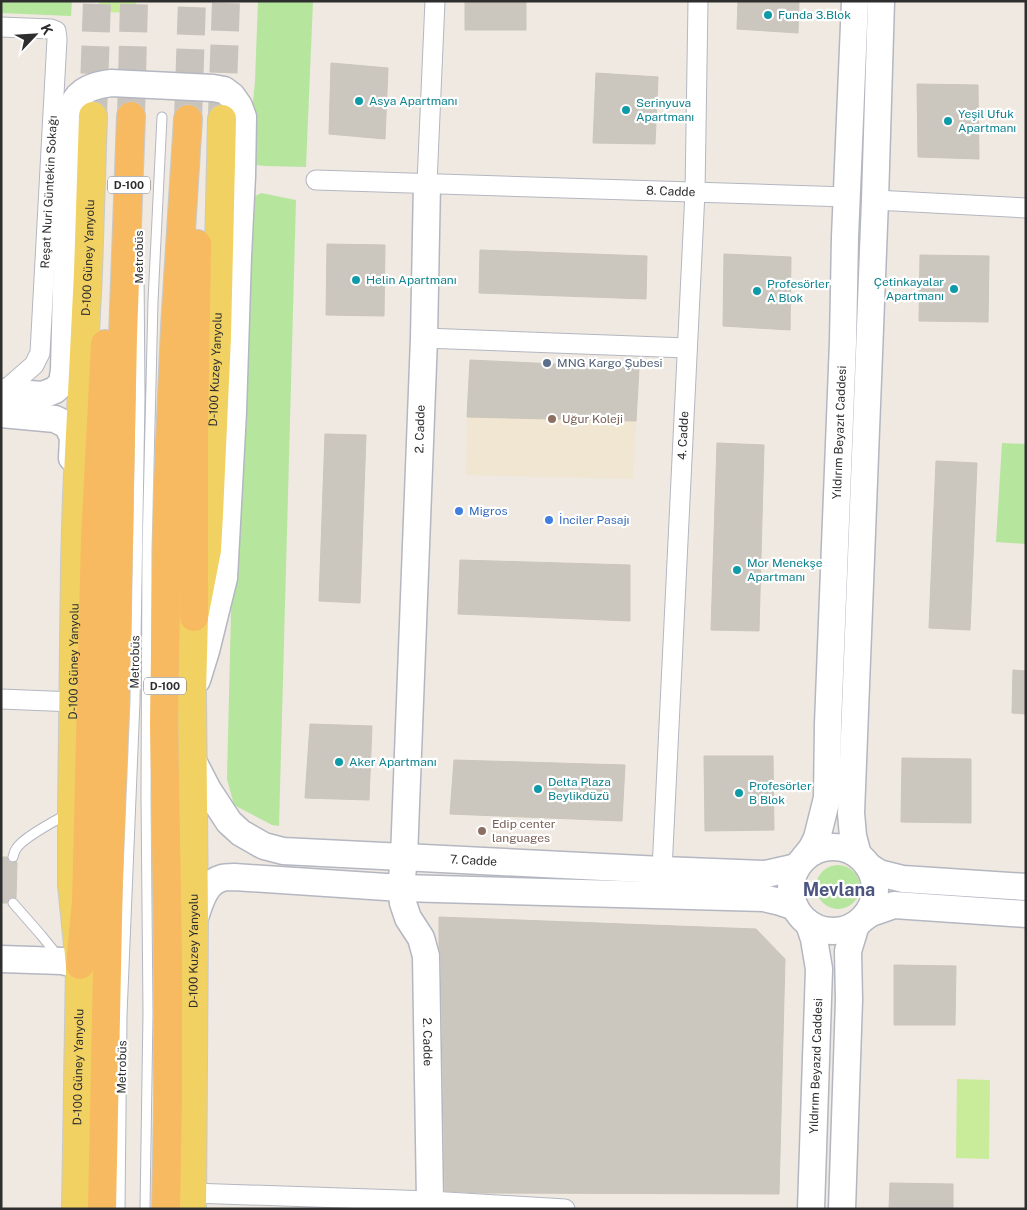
<svg xmlns="http://www.w3.org/2000/svg" width="1027" height="1210" viewBox="0 0 1027 1210" font-family="'Public Sans',sans-serif">
	<style>
		.education { fill: #f0e6d1 }
		.green { fill: #b6e59e }
		.pitch { fill: #c9ec9a }
		.building { fill: #cbc7bf; stroke: #cbc5ba }
		.lines { fill: none; stroke-linecap: round; stroke-linejoin: round }
		.primary-tunnel { stroke: #c8c4bd; stroke-width: 28; stroke-dasharray: 28 14; stroke-linecap: butt }
		.trunk-tunnel { stroke: #c8c4bd; stroke-width: 28; stroke-dasharray: 28 14; stroke-linecap: butt }
		.service-casing { stroke: #b4b7c1; stroke-width: 11 }
		.minor-casing { stroke: #b4b7c1; stroke-width: 21 }
		.secondary-casing { stroke: #b4b7c1; stroke-width: 29 }
		.primary-casing { stroke: #c9c9c9; stroke-width: 30 }
		.trunk-casing { stroke: #c9c9c9; stroke-width: 30 }
		.service { stroke: #fff; stroke-width: 9 }
		.minor { stroke: #fff; stroke-width: 19 }
		.secondary { stroke: #fff; stroke-width: 26 }
		.primary { stroke: #f2d163; stroke-width: 28 }
		.trunk { stroke: #f8ba60; stroke-width: 28 }
		.culture-dot { fill: #0f9aa8; stroke: #fff; stroke-width: 2 }
		.service-dot { fill: #5c6f8a; stroke: #fff; stroke-width: 2 }
		.education-dot { fill: #8d6e63; stroke: #fff; stroke-width: 2 }
		.shop-dot { fill: #3f7fe0; stroke: #fff; stroke-width: 2 }
		.labels { text-anchor: middle; dominant-baseline: central; stroke-width: 4.5; stroke-linejoin: round; paint-order: stroke }
		.shield { fill: #fff; stroke: #6d6d6d; stroke-width: 1 }
		.shield-label { font-size: 11px; font-weight: bold; fill: #2e2e2e }
		.culture-label { font-size: 12px; fill: #0d838f; stroke: #fff; text-anchor: start }
		.street-label { font-size: 12px; fill: #2e2e2e; stroke: #fff }
		.service-label { font-size: 12px; fill: #4e5e75; stroke: #fff; text-anchor: start }
		.education-label { font-size: 12px; fill: #785e54; stroke: #fff; text-anchor: start }
		.shop-label { font-size: 12px; fill: #366cbe; stroke: #fff; text-anchor: start }
		.district-label { font-size: 18px; font-weight: bold; fill: #4d5680; stroke: #fff }
	</style>
	<rect width="100%" height="100%" fill="#efe9e1"/>
	<!-- education -->
	<path class="education" d="M470,360l169,8 -6,111 -167,-4 1,-70z"/>
	<!-- green -->
	<path class="green" d="M1,1h71l-1,15 -70,-3z
		M258,1h55l-7,166 -41,-1 -9,-1 -7,-6 1,-25 5,-53z
		M261,193l35,7 -17,626 -7,-1 -38,-20 -7,-26 4,-167 17,-388 2,-25z
		M1002,443l24,1v100l-30,-2z
		M816 887a22 22 0 1 1 44 0a22 22 0 1 1-44 0Z"/>
	<!-- pitch -->
	<path class="pitch" d="M99,1h37v12l-38,-1z
		M957,1079l33,1 -1,79 -33,-1z"/>
	<!-- building -->
	<path class="building" d="M465,1h61v29h-61z
		M738,1h61l-1,32 -61,-4z
		M331,63l57,5 -3,71 -56,-5z
		M596,73l62,4 -3,67 -62,-1z
		M917,84l61,1 1,74 -61,-2z
		M327,244l58,1 -1,71 -58,-1z
		M480,250l167,6 -1,43 -167,-6z
		M724,254l67,3 -1,73 -67,-4z
		M920,255l69,1 -1,66 -69,-1z
		M470,360l169,8 -3,53 -169,-4z
		M325,434l41,1 -6,168 -41,-2z
		M717,443l47,2 -5,186 -48,-1z
		M936,461l41,2 -7,167 -41,-2z
		M460,560l170,5v56l-172,-7z
		M1013,670l13,1v43l-14,-1z
		M310,724l62,2 -3,74 -64,-2z
		M704,756h69l1,74 -69,1z
		M902,758l69,1v64l-70,-1z
		M454,760l171,5 -3,56 -172,-7z
		M1,857h6l1,4 3,2 6,-1 -1,36 -4,-1 -3,1 -2,5h-6z
		M439,917l317,12 29,30 -6,235 -298,-1 -36,-2 -4,-235 -2,-11z
		M894,965l62,1 -1,59h-61z
		M890,1183l63,1v25h-64z"/>
	<g class="lines">
		<!-- primary-tunnel -->
		<path class="primary-tunnel" d="M222,115l4,-114
			M93,116l4,-115"/>
		<!-- trunk-tunnel -->
		<path class="trunk-tunnel" d="M131,116l3,-115
			M188,119l4,-118"/>
		<!-- service casing -->
		<g class="service-casing">
			<path id="service" d="M13,857c1,-3 1,-5 3,-8 6,-11 39,-28 51,-35
				M13,903l28,32 17,21
				M120,1209l2,-194 13,-314 5,-304 -1,-130
				M145,1209l3,-196 -2,-216 1,-247 6,-249 9,-184"/>
		</g>
		<!-- minor casing -->
		<g class="minor-casing">
			<g id="minor">
				<path d="M1,27l50,2 5,2 1,8 -17,314 -6,12 -31,27"/>
				<path id="s1" d="M316,180l531,17"/>
				<path d="M427,183l8,-182"/>
				<path d="M875,200l151,8"/>
				<path d="M424,338l263,10"/>
				<path d="M1,699l73,3"/>
				<path id="s2" d="M662,870l33,-678 3,-191"/>
				<path d="M192,1193l238,8 135,8"/>
			</g>
		</g>
		<!-- secondary casing -->
		<g class="secondary-casing">
			<g id="secondary">
				<path id="s3" d="M427,183l-3,155 -20,519 -3,31 2,15 5,15 13,20 5,18 4,245"/>
				<path d="M1,392l42,3 12,-5 7,-7 2,-13 6,-245c1,-7 1,-14 3,-20 6,-16 23,-20 38,-22l102,5 11,2 8,6 7,10 4,11 -1,59 -4,80 -5,156 -9,166 -18,73 -9,29"/>
				<path d="M1,414l54,5 12,6 6,12 -1,21"/>
				<path id="s4" d="M193,761l15,29 21,32 12,11 23,13 19,5 379,19 104,4 31,-7"/>
				<circle cx="833" cy="889" r="42"/>
				<path d="M858,855l-5,-19 -2,-23 24,-613 6,-199"/>
				<path id="s5" d="M804,858l8,-10 5,-10 10,-40 1,-74 15,-382 2,-105 10,-236"/>
				<path d="M868,866l11,7 24,6 123,8"/>
				<path d="M865,917l6,-4 23,-8 132,9"/>
				<path d="M194,920c6,-16 10,-37 28,-42 3,-1 8,-1 12,-1l167,11 363,10 16,4 15,5"/>
				<path d="M809,924l5,15 5,30 -8,240"/>
				<path d="M1,959l61,2 18,4"/>
				<path d="M842,1209l7,-209 -1,-49 8,-26"/>
			</g>
		</g>
		<!-- primary casing -->
		<g class="primary-casing">
			<g id="primary">
				<path id="s6" d="M76,1209l4,-244 -8,-80v-73l3,-247 2,-70 11,-223 5,-156"/>
				<path id="s7" d="M192,1209l2,-289 -2,-227 2,-76 13,-67 2,-36 8,-178 5,-217"/>
			</g>
		</g>
		<!-- trunk casing -->
		<g class="trunk-casing">
			<path id="trunk" d="M194,617v-179l3,-194
				M80,965l6,-64 9,-363 10,-194
				M102,1209l7,-336 7,-186 7,-351 8,-220
				M166,1209l2,-105v-153l-4,-227 3,-216 8,-181 13,-208"/>
		</g>
		<!-- service -->
		<use href="#service" class="service"/>
		<!-- minor -->
		<use href="#minor" class="minor"/>
		<!-- secondary -->
		<use href="#secondary" class="secondary"/>
		<!-- primary -->
		<use href="#primary" class="primary"/>
		<!-- trunk -->
		<use href="#trunk" class="trunk"/>
	</g>
	<!-- markers -->
	<g class="culture-dot">
		<circle cx="768" cy="15" r="5"/>
		<circle cx="359" cy="101" r="5"/>
		<circle cx="626" cy="110" r="5"/>
		<circle cx="948" cy="121" r="5"/>
		<circle cx="356" cy="280" r="5"/>
		<circle cx="954" cy="289" r="5"/>
		<circle cx="757" cy="291" r="5"/>
		<circle cx="737" cy="570" r="5"/>
		<circle cx="339" cy="762" r="5"/>
		<circle cx="538" cy="789" r="5"/>
		<circle cx="739" cy="793" r="5"/>
	</g>
	<circle class="service-dot" cx="547" cy="363" r="5"/>
	<g class="education-dot">
		<circle cx="552" cy="419" r="5"/>
		<circle cx="482" cy="831" r="5"/>
	</g>
	<g class="shop-dot">
		<circle cx="459" cy="511" r="5"/>
		<circle cx="549" cy="520" r="5"/>
	</g>
	<g class="labels">
		<!-- shield labels -->
		<g class="shield">
			<rect x="108" y="176.5" width="42" height="17" rx="4"/>
			<rect x="144" y="677.5" width="42" height="17" rx="4"/>
		</g>
		<g class="shield-label">
			<text x="129" y="185">D-100</text>
			<text x="165" y="686">D-100</text>
		</g>
		<!-- culture labels -->
		<g class="culture-label">
			<text x="778" y="15">Funda 3.Blok</text>
			<text x="369" y="101">Asya Apartmanı</text>
			<text x="636" y="103">Serinyuva<tspan x="636" dy="14">Apartmanı</tspan></text>
			<text x="958" y="114">Yeşil Ufuk<tspan x="958" dy="14">Apartmanı</tspan></text>
			<text x="366" y="280">Helin Apartmanı</text>
			<text x="944" y="282" text-anchor="end">Çetinkayalar<tspan x="944" dy="14">Apartmanı</tspan></text>
			<text x="767" y="284">Profesörler<tspan x="767" dy="14">A Blok</tspan></text>
			<text x="747" y="563">Mor Menekşe<tspan x="747" dy="14">Apartmanı</tspan></text>
			<text x="349" y="762">Aker Apartmanı</text>
			<text x="548" y="782">Delta Plaza<tspan x="548" dy="14">Beylikdüzü</tspan></text>
			<text x="749" y="786">Profesörler<tspan x="749" dy="14">B Blok</tspan></text>
		</g>
		<!-- street labels -->
		<g class="street-label">
			<text stroke="none"><textPath href="#s1" startOffset="355">8. Cadde</textPath></text>
			<text transform="translate(49 192) rotate(-87)">Reşat Nuri Güntekin Sokağı</text>
			<text transform="translate(139 257) rotate(-90)">Metrobüs</text>
			<text stroke="none"><textPath href="#s6" startOffset="952">D-100 Güney Yanyolu</textPath></text>
			<text stroke="none"><textPath href="#s7" startOffset="841">D-100 Kuzey Yanyolu</textPath></text>
			<text transform="translate(420 429) rotate(-88)">2. Cadde</text>
			<text stroke="none"><textPath href="#s5" startOffset="431">Yıldırım Beyazıt Caddesi</textPath></text>
			<text stroke="none"><textPath href="#s2" startOffset="435">4. Cadde</textPath></text>
			<text stroke="none"><textPath href="#s6" startOffset="548">D-100 Güney Yanyolu</textPath></text>
			<text transform="translate(135 662) rotate(-89)">Metrobüs</text>
			<text stroke="none"><textPath href="#s4" startOffset="324">7. Cadde</textPath></text>
			<text stroke="none"><textPath href="#s7" startOffset="258">D-100 Kuzey Yanyolu</textPath></text>
			<text stroke="none"><textPath href="#s3" startOffset="865">2. Cadde</textPath></text>
			<text transform="translate(816 1066) rotate(-88)">Yıldırım Beyazıd Caddesi</text>
			<text stroke="none"><textPath href="#s6" startOffset="142">D-100 Güney Yanyolu</textPath></text>
			<text transform="translate(122 1067) rotate(-89)">Metrobüs</text>
		</g>
		<!-- service labels -->
		<g class="service-label">
			<text x="557" y="363">MNG Kargo Şubesi</text>
		</g>
		<!-- education labels -->
		<g class="education-label">
			<text x="562" y="419">Uğur Koleji</text>
			<text x="492" y="824">Edip center<tspan x="492" dy="14">languages</tspan></text>
		</g>
		<!-- shop labels -->
		<g class="shop-label">
			<text x="469" y="511">Migros</text>
			<text x="559" y="520">İnciler Pasajı</text>
		</g>
		<!-- district labels -->
		<g class="district-label">
			<text x="839" y="889">Mevlana</text>
		</g>
	</g>
	<!-- border -->
	<rect width="1027" height="1210" fill="none" stroke="#2e2e2e" stroke-width="5"/>
	<!-- north arrow -->
	<g transform="translate(35 35) rotate(65)" stroke="#ffffff" stroke-width="4" paint-order="stroke">
	<path d="M0-4L9 19L0 12L-9 19Z" fill="#2e2e2e"/>
	<text y="-8" font-size="14" font-weight="bold" text-anchor="middle" fill="#2e2e2e">K</text>
	</g>
</svg>
